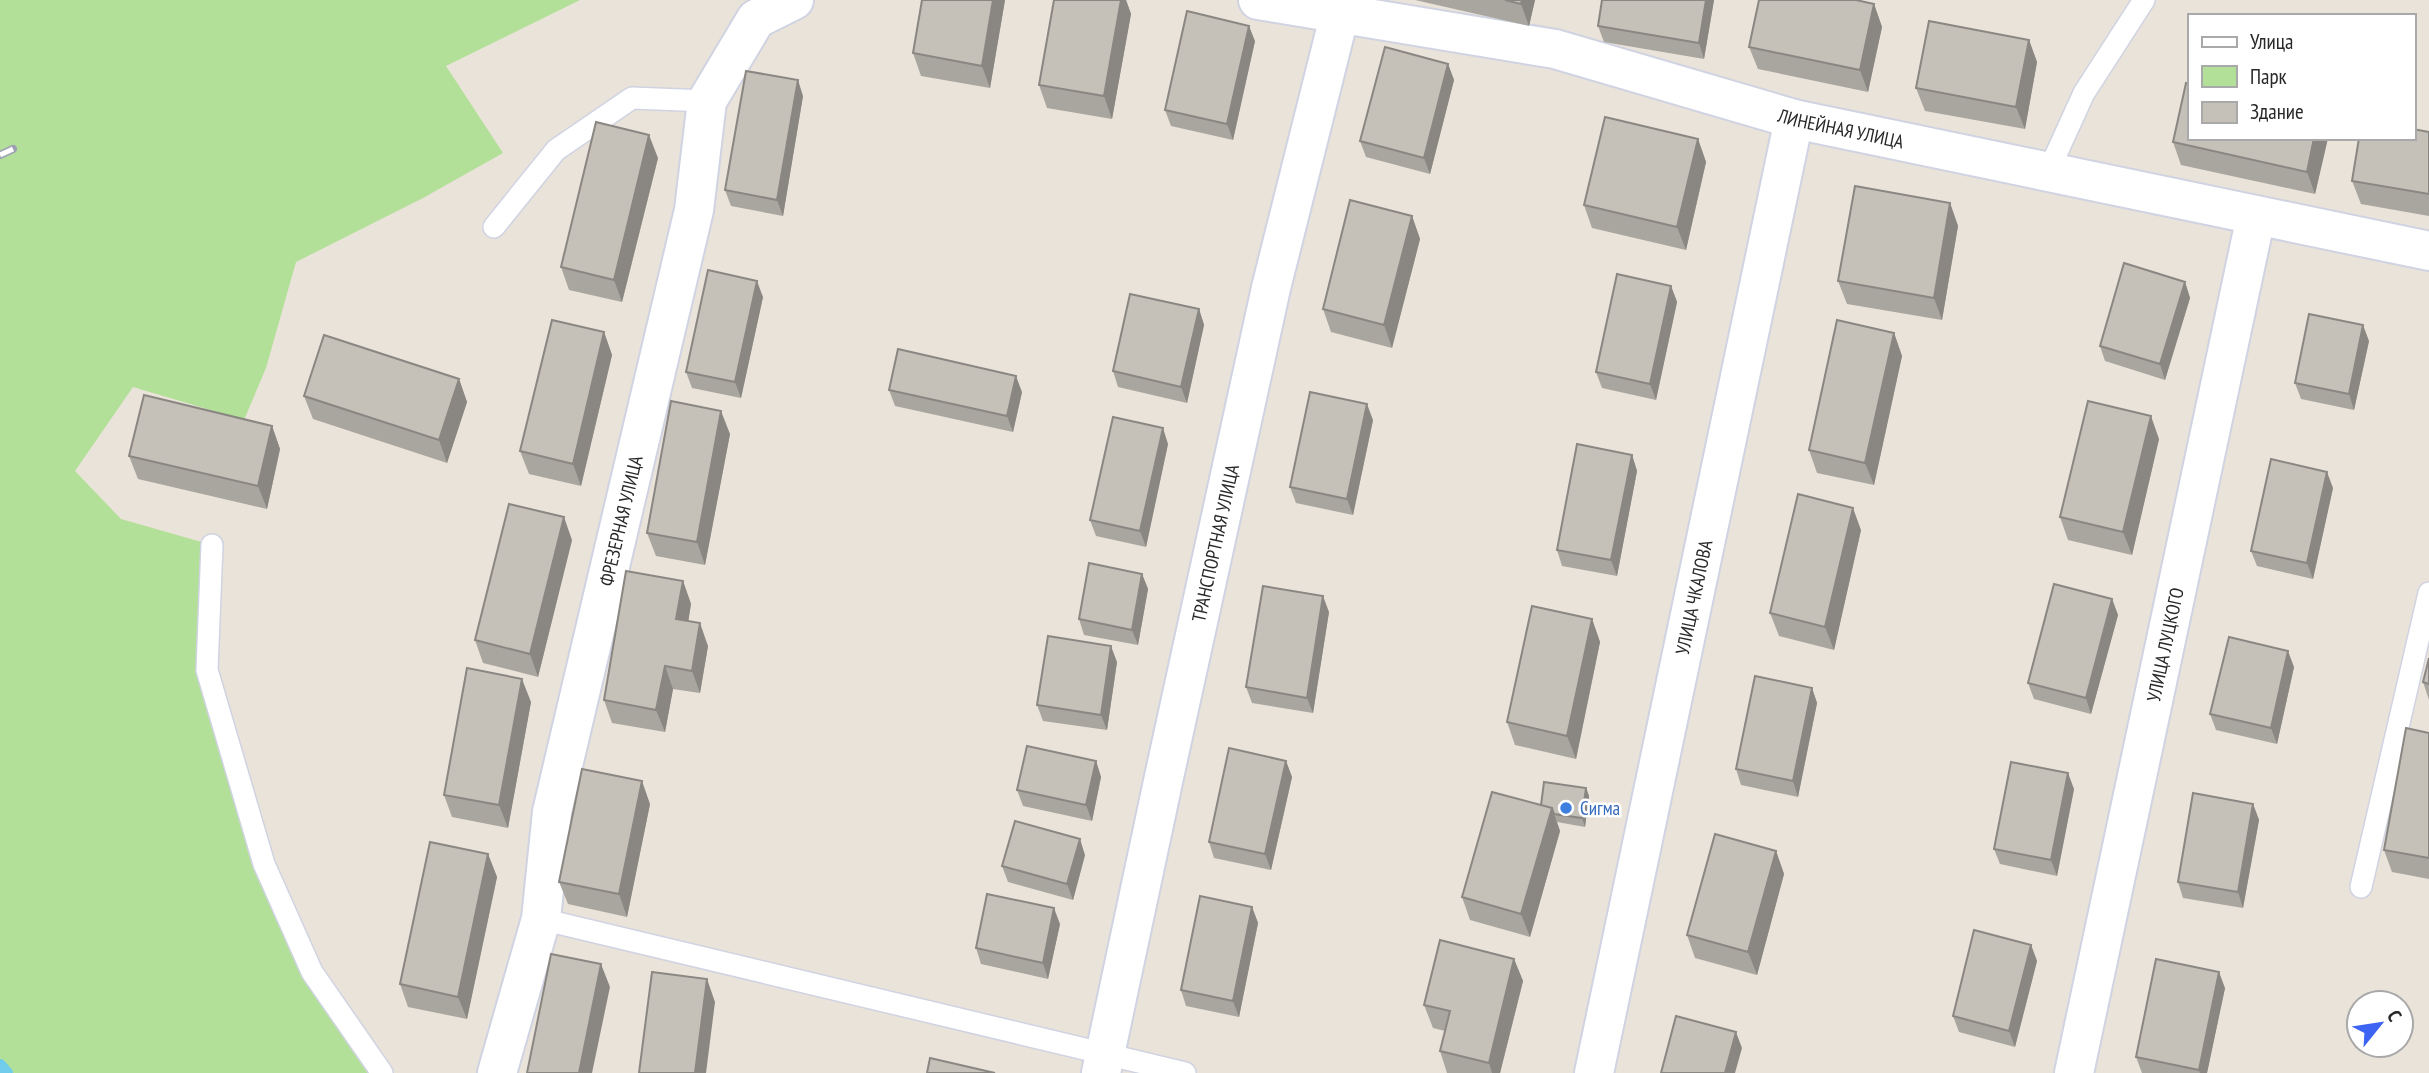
<svg xmlns="http://www.w3.org/2000/svg" width="2429" height="1073" viewBox="0 0 2429 1073" font-family="'PT Sans Narrow',sans-serif">
	<style>
		.green { fill: #b2e098 }
		.lines { fill: none; stroke-linecap: round; stroke-linejoin: round }
		.stream { stroke: #70ccea; stroke-width: 12 }
		.lane-casing { stroke: #d0d3e1; stroke-width: 24 }
		.street-casing { stroke: #d0d3e1; stroke-width: 42 }
		.lane { stroke: #fff; stroke-width: 21 }
		.street { stroke: #fff; stroke-width: 38 }
		.rail-casing { stroke: #9ea1b2; stroke-width: 8 }
		.rail { stroke: #fff; stroke-width: 5; stroke-dasharray: 16; stroke-linecap: butt }
		.wall { fill: #a9a69f }
		.shaded-wall { fill: #8a8782 }
		.building { fill: #c5c1b9; stroke: #8a8782; stroke-width: 2 }
		.shop-dot { fill: #3f7fe0; stroke: #fff; stroke-width: 2.5 }
		.labels { text-anchor: middle; dominant-baseline: central; stroke-width: 5; stroke-linejoin: round; paint-order: stroke }
		.street-label { font-size: 19px; fill: #282828; stroke: #fff }
		.shop-label { font-size: 19px; fill: #366cbe; stroke: #fff; text-anchor: start }
	</style>
	<rect width="100%" height="100%" fill="#eae3da"/>
	<!-- green -->
	<path class="green" d="M0,0h580l-134,66 57,87 -80,45 -127,64 -30,106 -22,52 -111,-33 -58,84 46,48 91,26 -5,125 105,302 70,101h-382z"/>
	<g class="lines">
		<!-- stream -->
		<path class="stream" d="M0,1065l7,8"/>
		<!-- lane casing -->
		<g class="lane-casing">
			<path id="lane" d="M2048,172l36,-79 60,-93
				M494,227l62,-77 76,-52 75,3
				M212,545l-5,125 57,194 48,108 70,101
				M2361,887l68,-294
				M541,919l644,154"/>
		</g>
		<!-- street casing -->
		<g class="street-casing">
			<g id="street">
				<path id="s1" d="M1258,0l297,49 239,70 635,132"/>
				<path id="s2" d="M497,1073l44,-154 11,-107 142,-602 13,-109 49,-82 38,-19"/>
				<path id="s3" d="M1101,1073l63,-296 107,-489 69,-275"/>
				<path id="s4" d="M1594,1073l200,-954"/>
				<path id="s5" d="M2074,1073l182,-857"/>
			</g>
		</g>
		<!-- lane -->
		<use href="#lane" class="lane"/>
		<!-- street -->
		<use href="#street" class="street"/>
		<!-- rail casing -->
		<g class="rail-casing">
			<path id="rail" d="M0,155l13,-6"/>
		</g>
		<!-- rail -->
		<use href="#rail" class="rail"/>
	</g>
	<!-- wall -->
	<path class="wall" d="M1005,0l-15,88 -69,-12 -8,-23z
		M1054,0h72l5,14 -19,105 -65,-11 -8,-23z
		M1415,0h120l-6,26z
		M1714,0l-10,59 -100,-17 -6,-16z
		M1874,4l8,23 -14,65 -110,-23 -9,-22z
		M2029,40l8,22 -12,67 -100,-18 -9,-23z
		M1255,41l-22,99 -62,-14 -6,-16z
		M1448,64l6,16 -24,94 -64,-17 -6,-16z
		M803,96l-20,120 -52,-10 -6,-16z
		M2429,132v84l-68,-12 -9,-23z
		M2189,138h139l-13,56 -134,-29 -8,-23z
		M1698,139l8,23 -20,88 -94,-22 -8,-23z
		M658,158l-36,144 -53,-12 -8,-23z
		M1950,203l8,23 -16,94 -95,-16 -9,-23z
		M1412,216l8,23 -28,109 -61,-16 -8,-23z
		M2185,282l5,16 -25,82 -60,-19 -5,-15z
		M1671,286l6,16 -21,98 -54,-12 -6,-16z
		M763,297l-22,101 -49,-10 -6,-16z
		M1199,309l5,16 -17,78 -69,-16 -5,-16z
		M604,332l8,23 -31,131 -52,-12 -9,-23z
		M1894,333l8,23 -28,129 -57,-12 -8,-23z
		M2369,341l-15,69 -53,-11 -6,-16z
		M459,379l8,23 -20,61 -134,-44 -9,-23z
		M889,390l133,2 -9,40 -118,-26z
		M1373,420l-20,95 -57,-12 -6,-16z
		M272,426l8,23 -13,60 -129,-30 -9,-23z
		M730,434l-25,131 -49,-9 -9,-23z
		M2159,439l-27,116 -64,-15 -8,-23z
		M1168,444l-22,103 -50,-11 -6,-16z
		M1632,455l5,16 -20,105 -55,-10 -5,-16z
		M2333,488l-20,91 -56,-13 -6,-15z
		M1861,530l-27,120 -55,-14 -9,-23z
		M572,540l-34,137 -55,-14 -8,-23z
		M1142,574l6,15 -10,56 -54,-10 -5,-16z
		M683,581l8,23 -3,17 20,25 -8,47 -27,-4 -8,43 -53,-9 -8,-23z
		M2112,599l6,16 -27,99 -57,-15 -6,-16z
		M1329,612l-16,101 -61,-10 -6,-16z
		M1592,619l8,23 -24,117 -61,-14 -8,-23z
		M2429,658v42l-6,-18z
		M1117,662l-10,68 -64,-9 -6,-16z
		M2294,667l-17,77 -61,-14 -6,-16z
		M1812,688l5,15 -19,94 -57,-12 -5,-16z
		M531,702l-23,126 -56,-11 -8,-22z
		M2429,733v146l-37,-7 -8,-22z
		M1096,761l5,16 -9,44 -69,-15 -6,-16z
		M1286,761l6,16 -21,93 -57,-12 -5,-16z
		M1586,788l3,8 -4,31 -28,-5 3,9 -30,106 -60,-17 -8,-23 79,-92z
		M2074,789l-17,87 -57,-12 -6,-15z
		M650,804l-23,113 -59,-13 -9,-22z
		M2253,804l6,16 -16,88 -60,-10 -5,-16z
		M1776,851l8,23 -27,101 -62,-17 -8,-23z
		M488,854l9,23 -30,142 -59,-12 -8,-23z
		M1085,855l-12,45 -65,-18 -6,-16z
		M1252,907l6,16 -19,94 -53,-11 -5,-16z
		M1060,924l-12,55 -67,-15 -5,-16z
		M2031,945l6,16 -22,86 -56,-15 -6,-16z
		M1514,959l9,22 -23,92h-53l-7,-22 5,-20 -12,-3 -9,-23z
		M2225,988l-18,85h-65l-6,-16z"/>
	<!-- shaded-wall -->
	<path class="shaded-wall" d="M993,0h12l-15,88 -8,-22z
		M1121,0h5l5,14 -19,105 -8,-23z
		M1522,0h13l-6,26 -8,-22z
		M1706,0h8l-10,59 -5,-16z
		M1874,4l8,23 -14,65 -8,-22z
		M1249,26l6,15 -22,99 -6,-16z
		M2029,40l8,22 -12,67 -9,-22z
		M1448,64l6,16 -24,94 -6,-16z
		M798,80l5,16 -20,120 -6,-16z
		M649,135l9,23 -36,144 -8,-22z
		M2314,138h14l-13,56 -8,-22z
		M1698,139l8,23 -20,88 -9,-23z
		M1950,203l8,23 -16,94 -8,-22z
		M1412,216l8,23 -28,109 -8,-23z
		M757,281l6,16 -22,101 -6,-16z
		M2185,282l5,16 -25,82 -5,-16z
		M1671,286l6,16 -21,98 -6,-16z
		M1199,309l5,16 -17,78 -6,-16z
		M2363,325l6,16 -15,69 -5,-16z
		M604,332l8,23 -31,131 -8,-22z
		M1894,333l8,23 -28,129 -9,-22z
		M1016,376l6,16 -9,40 -6,-16z
		M459,379l8,23 -20,61 -8,-23z
		M1367,404l6,16 -20,95 -6,-16z
		M721,411l9,23 -25,131 -8,-23z
		M2151,416l8,23 -27,116 -9,-23z
		M272,426l8,23 -13,60 -9,-23z
		M1163,428l5,16 -22,103 -6,-16z
		M1632,455l5,16 -20,105 -6,-16z
		M2327,472l6,16 -20,91 -6,-16z
		M1853,508l8,22 -27,120 -9,-23z
		M564,517l8,23 -34,137 -8,-23z
		M1142,574l6,15 -10,56 -6,-15z
		M683,581l8,23 -6,38 -9,-23z
		M1323,596l6,16 -16,101 -6,-15z
		M2112,599l6,16 -27,99 -5,-16z
		M1592,619l8,23 -24,117 -9,-23z
		M700,623l8,23 -8,47 -8,-22z
		M1111,646l6,16 -10,68 -6,-15z
		M2288,651l6,16 -17,77 -6,-16z
		M665,666l8,23 -8,43 -9,-22z
		M522,679l9,23 -23,126 -9,-23z
		M1812,688l5,15 -19,94 -5,-16z
		M1096,761l5,16 -9,44 -6,-16z
		M1286,761l6,16 -21,93 -6,-16z
		M2068,773l6,16 -17,87 -6,-16z
		M642,781l8,23 -23,113 -8,-23z
		M1586,788l3,8 -4,31 -3,-9z
		M2253,804l6,16 -16,88 -5,-16z
		M1552,808l8,23 -30,106 -9,-23z
		M1080,839l5,16 -12,45 -6,-16z
		M1776,851l8,23 -27,101 -9,-23z
		M488,854l9,23 -30,142 -9,-22z
		M1252,907l6,16 -19,94 -6,-16z
		M1054,908l6,16 -12,55 -5,-16z
		M2031,945l6,16 -22,86 -6,-16z
		M1514,959l9,22 -23,92h-8l-3,-10z
		M601,964l9,23 -18,86h-13z
		M2219,972l6,16 -18,85h-7l-1,-3z
		M707,979l8,23 -9,71h-11z
		M1736,1032l6,16 -7,25h-10z"/>
	<!-- building -->
	<path class="building" d="M922,0h71l-11,66 -69,-13z
		M1054,0h67l-17,96 -65,-11z
		M1505,0h17l-1,4z
		M1602,0h104l-7,43 -101,-17z
		M1759,0h97l18,4 -14,66 -111,-23z
		M1187,11l62,15 -22,98 -62,-14z
		M1929,21l100,19 -13,67 -100,-19z
		M1385,47l63,17 -24,94 -64,-17z
		M746,71l52,9 -21,120 -52,-10z
		M2186,83l3,1v54h125l-7,34 -134,-30z
		M1605,117l93,22 -21,88 -93,-22z
		M596,122l53,13 -35,145 -53,-13z
		M2413,129l16,3v62l-77,-13 7,-43h54z
		M1855,186l95,17 -16,95 -96,-17z
		M1350,200l62,16 -28,109 -61,-16z
		M2124,263l61,19 -25,82 -60,-18z
		M708,270l49,11 -22,101 -49,-10z
		M1617,274l54,12 -21,98 -54,-12z
		M1130,294l69,15 -18,78 -68,-16z
		M2309,314l54,11 -14,69 -54,-11z
		M552,320l52,12 -31,132 -53,-13z
		M1837,320l57,13 -29,130 -56,-13z
		M324,335l135,44 -20,61 -135,-44z
		M898,349l118,27 -9,40 -118,-26z
		M1310,392l57,12 -20,95 -57,-12z
		M144,395l128,31 -14,60 -129,-30z
		M671,401l50,10 -24,131 -50,-9z
		M2088,401l63,15 -28,116 -63,-15z
		M1113,417l50,11 -23,103 -50,-11z
		M1577,444l55,11 -21,105 -54,-10z
		M2271,459l56,13 -20,91 -56,-12z
		M1798,494l55,14 -28,119 -55,-14z
		M509,504l55,13 -34,137 -55,-14z
		M1089,563l53,11 -10,56 -53,-11z
		M626,571l57,10 -7,38 24,4 -8,48 -27,-5 -9,44 -52,-10z
		M2054,584l58,15 -26,99 -58,-15z
		M1263,586l60,10 -16,102 -61,-11z
		M1532,606l60,13 -25,117 -60,-14z
		M1048,636l63,10 -10,69 -64,-10z
		M2229,637l59,14 -17,77 -61,-14z
		M2429,658v26l-6,-2z
		M467,668l55,11 -23,126 -55,-10z
		M1755,676l57,12 -19,93 -57,-12z
		M2406,728l23,5v125l-45,-8z
		M1027,746l69,15 -10,44 -69,-15z
		M1229,748l57,13 -21,93 -56,-12z
		M2011,762l57,11 -17,87 -57,-11z
		M582,769l60,12 -23,113 -60,-12z
		M1544,782l42,6 -4,30 -28,-4 -2,-6 -11,-3z
		M1492,792l60,16 -31,106 -59,-17z
		M2193,793l60,11 -15,88 -60,-10z
		M1015,821l65,18 -13,45 -65,-18z
		M1715,834l61,17 -28,101 -61,-17z
		M430,842l58,12 -30,143 -58,-13z
		M987,894l67,14 -11,55 -67,-15z
		M1200,896l52,11 -19,94 -52,-11z
		M1974,930l57,15 -22,86 -56,-15z
		M1440,940l74,19 -25,104 -49,-12 10,-40 -26,-6z
		M551,954l50,10 -22,109h-52z
		M2156,959l63,13 -20,98 -63,-13z
		M652,972l55,7 -12,94h-56z
		M1676,1016l60,16 -11,41h-64z
		M930,1058l65,15h-68z"/>
	<!-- markers -->
	<circle class="shop-dot" cx="1566" cy="808" r="7"/>
	<g class="labels">
		<!-- street labels -->
		<g class="street-label">
			<text stroke="none"><textPath href="#s1" startOffset="598">ЛИНЕЙНАЯ УЛИЦА</textPath></text>
			<text stroke="none"><textPath href="#s2" startOffset="567">ФРЕЗЕРНАЯ УЛИЦА</textPath></text>
			<text stroke="none"><textPath href="#s3" startOffset="542">ТРАНСПОРТНАЯ УЛИЦА</textPath></text>
			<text stroke="none"><textPath href="#s4" startOffset="486">УЛИЦА ЧКАЛОВА</textPath></text>
			<text stroke="none"><textPath href="#s5" startOffset="438">УЛИЦА ЛУЦКОГО</textPath></text>
		</g>
		<!-- shop labels -->
		<g class="shop-label">
			<text x="1580" y="808">Сигма</text>
		</g>
	</g>
	<!-- legend -->
	<rect x="2188" y="14" width="228" height="126" fill="#ffffff" stroke="#a9a9a9" stroke-width="2"/>
	<rect x="2202" y="37" width="35" height="10" fill="#ffffff" stroke="#a9a9a9" stroke-width="2"/>
	<text x="2250" y="49" font-size="21" fill="#282828">Улица</text>
	<rect x="2202" y="66" width="35" height="21" fill="#b2e098" stroke="#a9a9a9" stroke-width="2"/>
	<text x="2250" y="84" font-size="21" fill="#282828">Парк</text>
	<rect x="2202" y="102" width="35" height="21" fill="#c5c1b9" stroke="#a9a9a9" stroke-width="2"/>
	<text x="2250" y="119" font-size="21" fill="#282828">Здание</text>
	<!-- north arrow -->
	<g transform="translate(2380 1024) rotate(60)"><circle r="33" fill="#ffffff" stroke="#a9a9a9" stroke-width="2"/>
	<path d="M0-5L12 26L0 18L-12 26Z" fill="#3e64f3"/>
	<text y="-10" font-size="19" font-weight="bold" text-anchor="middle" fill="#282828">С</text>
	</g>
</svg>
